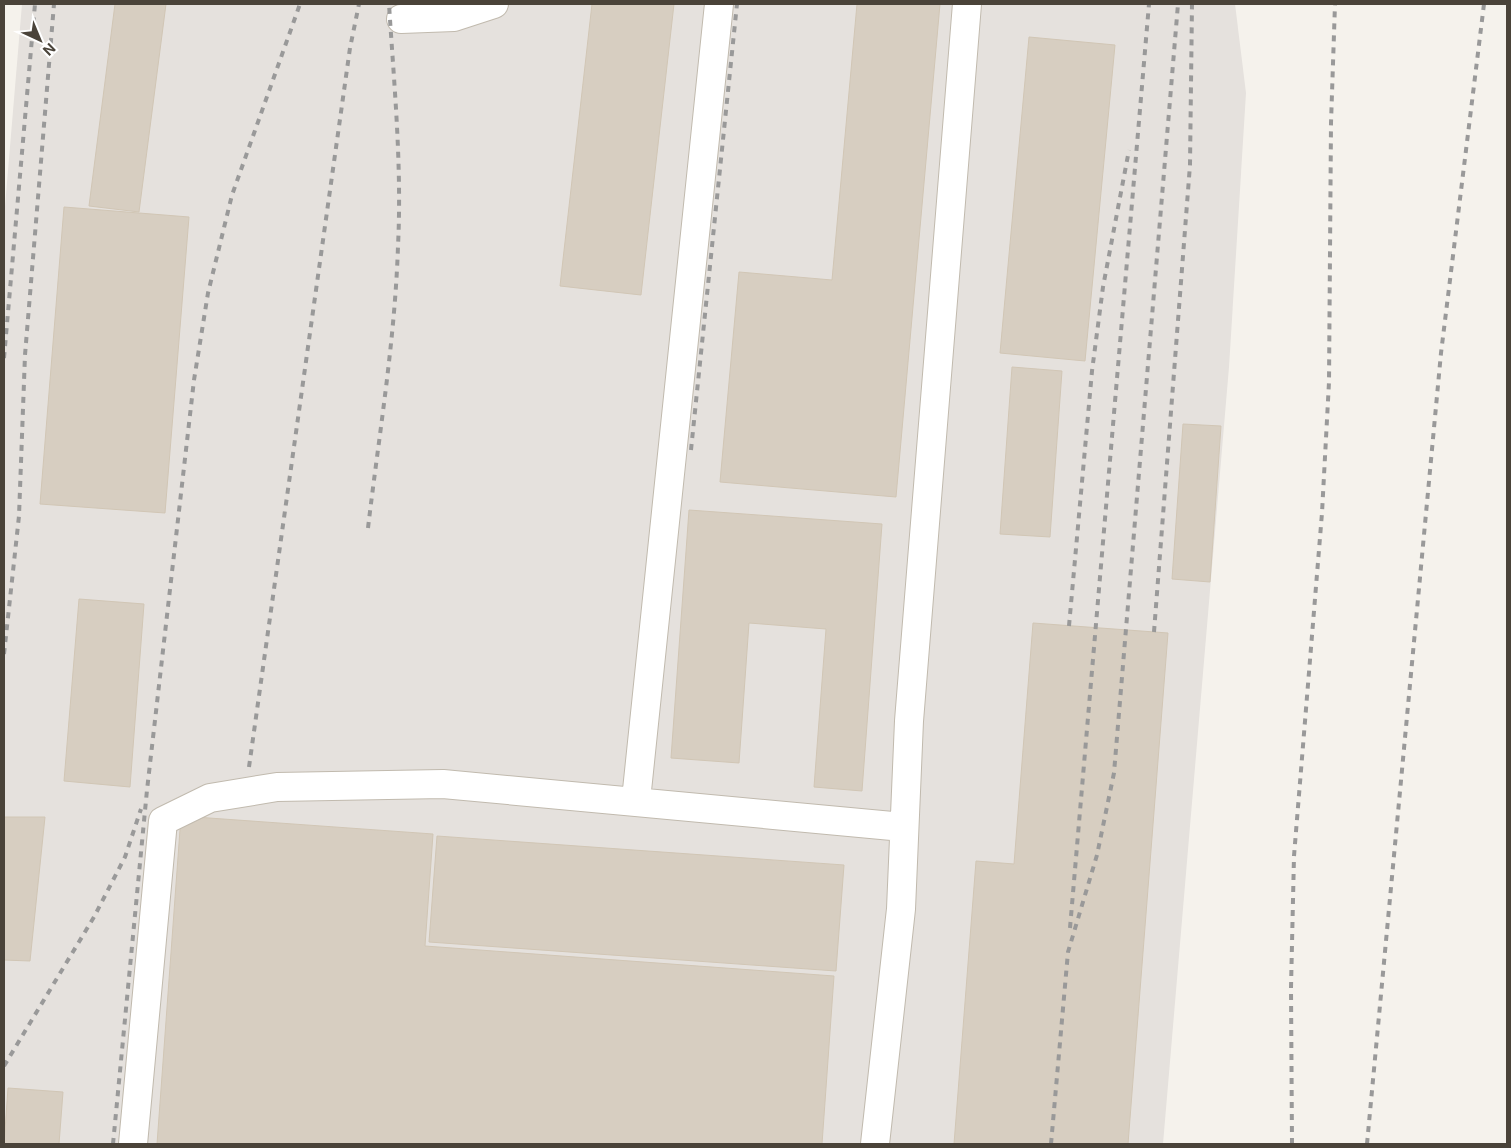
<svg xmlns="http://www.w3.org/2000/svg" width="1511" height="1148" viewBox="0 0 1511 1148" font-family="Inter,sans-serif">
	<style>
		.industrial { fill: #e5e1dd }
		.building { fill: #d7cec1; stroke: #d1c6b5 }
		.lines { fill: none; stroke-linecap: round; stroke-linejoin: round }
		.minor-casing { stroke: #c1baae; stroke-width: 30 }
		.minor { stroke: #fff; stroke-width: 28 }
		.rail { stroke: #999; stroke-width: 4; stroke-dasharray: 6 6; stroke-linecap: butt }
	</style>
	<rect width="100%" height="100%" fill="#f5f2ec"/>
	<!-- industrial -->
	<path class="industrial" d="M22,4h1213l11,89 -17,274 -66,777h-1159v-926z"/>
	<!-- building -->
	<path class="building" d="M115,4h51l-27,208 -50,-6z
		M592,4h82l-33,291 -81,-9z
		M857,4h83l-44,493 -176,-15 19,-210 93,8z
		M1029,37l86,8 -30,316 -85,-8z
		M64,207l125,10 -24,296 -125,-9z
		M1012,367l50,4 -12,166 -50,-3z
		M1183,424l38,2 -11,156 -38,-3z
		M689,510l193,14 -20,267 -48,-4 12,-158 -77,-6 -10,140 -68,-5z
		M79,599l65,5 -14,183 -66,-6z
		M1033,623l135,10 -40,511h-174l22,-283 38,3z
		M181,816l252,18 -8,112 409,30 -12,168h-665z
		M4,817h41l-15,144 -26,-1z
		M437,836l407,29 -8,106 -407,-29z
		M8,1088l55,4 -4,52h-55z"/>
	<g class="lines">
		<!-- minor casing -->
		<g class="minor-casing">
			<path id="minor" d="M401,19l53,-2 40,-13
				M636,800l83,-796
				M133,1144l30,-323 47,-23 67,-11 166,-3 460,43
				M875,1144l26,-235 8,-188 58,-717"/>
		</g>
		<!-- minor -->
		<use href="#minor" class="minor"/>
		<!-- rail -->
		<path class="rail" d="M4,358l31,-354
			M691,450l46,-446
			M368,528c11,-93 27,-188 30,-282 4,-81 -4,-162 -9,-242
			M1069,626l23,-255 11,-84 26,-137
			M1154,632l36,-467 2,-161
			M4,654l15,-138 6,-161 29,-351
			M249,767l101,-719 9,-44
			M1070,928l79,-924
			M4,1066l90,-149 31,-60 16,-48
			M113,1144l34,-354 47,-410 14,-87 24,-98 68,-191
			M1051,1144l17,-192 29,-97 17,-82 64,-769
			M1292,1144l-1,-156 3,-132 28,-343 7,-131 2,-259 4,-119
			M1367,1144l74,-791 43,-349"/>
	</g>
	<!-- border -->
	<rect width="1511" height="1148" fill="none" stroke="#4a4339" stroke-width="10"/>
	<!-- north arrow -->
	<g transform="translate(40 40) rotate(136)" stroke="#ffffff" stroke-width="4" paint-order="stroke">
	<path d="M0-4L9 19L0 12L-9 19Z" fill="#4a4339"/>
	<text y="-8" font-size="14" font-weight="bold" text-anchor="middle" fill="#4a4339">N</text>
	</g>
</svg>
